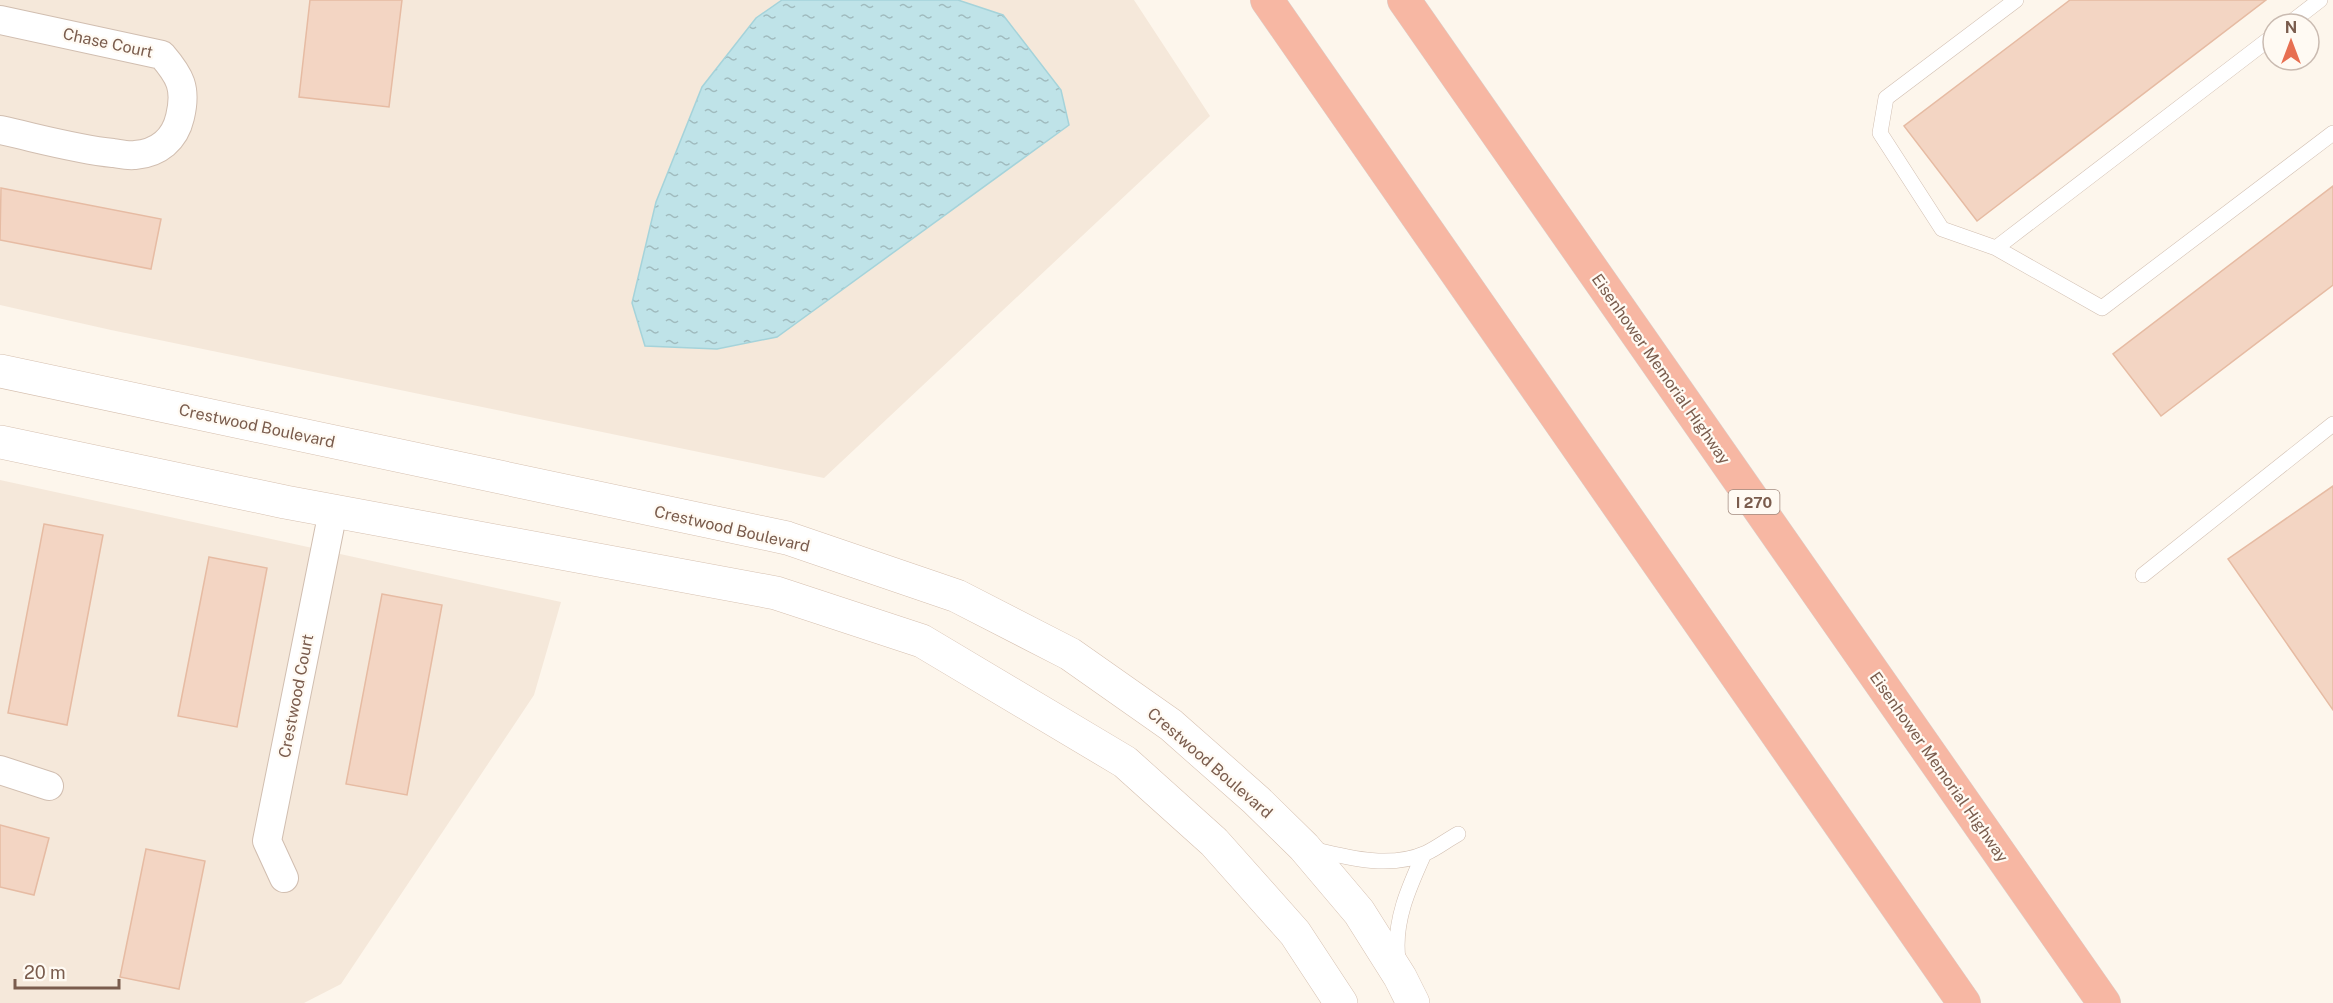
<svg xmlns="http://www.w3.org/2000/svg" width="2333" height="1003" viewBox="0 0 2333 1003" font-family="'Public Sans',sans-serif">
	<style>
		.residential { fill: #f5e8da }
		.water { fill: url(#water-ripples); stroke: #a5d3da; stroke-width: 1.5 }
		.building { fill: #f3d5c3; stroke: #e6bba3; stroke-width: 1.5 }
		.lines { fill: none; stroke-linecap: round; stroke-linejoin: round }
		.lane-casing { stroke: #d1beb0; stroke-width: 16 }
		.street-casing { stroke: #d1beb0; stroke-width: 30 }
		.secondary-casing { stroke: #d6c0b0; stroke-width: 34 }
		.highway-casing { stroke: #dad1cd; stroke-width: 34 }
		.lane { stroke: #fff; stroke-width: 15 }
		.street { stroke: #fff; stroke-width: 28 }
		.secondary { stroke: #fff; stroke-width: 33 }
		.highway { stroke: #f7b7a3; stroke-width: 33 }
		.labels { text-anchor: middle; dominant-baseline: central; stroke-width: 4.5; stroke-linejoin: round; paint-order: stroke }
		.shield { fill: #fffaf3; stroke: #a28b7f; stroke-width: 1.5 }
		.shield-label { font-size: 15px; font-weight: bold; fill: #7a5c4d }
		.street-label { font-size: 16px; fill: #7a5c4d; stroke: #fffaf3 }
	</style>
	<defs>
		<pattern id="water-ripples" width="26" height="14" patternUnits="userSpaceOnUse" patternTransform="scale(1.5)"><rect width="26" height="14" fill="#bfe3e8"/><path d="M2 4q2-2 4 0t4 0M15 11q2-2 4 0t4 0" fill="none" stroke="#a0bbbe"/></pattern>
	</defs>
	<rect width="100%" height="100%" fill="#fdf6ec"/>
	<!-- residential -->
	<path class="residential" d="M0,0h1134l76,116 -386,362 -713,-148 -111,-25z
		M0,480l561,122 -27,93 -193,289 -37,19h-304z"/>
	<!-- water -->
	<path class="water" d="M782,0h176l45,15 58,75 8,35 -292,212 -60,12 -72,-3 -13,-43 24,-101 46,-115 54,-69z"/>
	<!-- building -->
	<path class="building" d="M310,0h92l-13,107 -90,-10z
		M2070,0h196l-289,221 -73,-95z
		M2333,186v99l-172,131 -48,-62z
		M1,188l160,31 -10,50 -151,-29z
		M2333,486v224l-105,-151z
		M44,524l59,11 -36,190 -59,-12z
		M209,557l58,11 -30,159 -59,-11z
		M382,594l60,11 -35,190 -61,-11z
		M0,825l49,13 -15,57 -34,-8z
		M146,849l59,12 -26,128 -59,-12z"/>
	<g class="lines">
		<!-- lane casing -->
		<g class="lane-casing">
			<path id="lane" d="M2016,0l-130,98 -6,35 62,96 54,19 277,-212
				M2289,24l31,-24
				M1996,248l106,60 231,-175
				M2143,575l190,-151
				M1312,849c37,9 78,20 114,4 11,-5 21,-13 32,-19
				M1398,959c-5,-37 11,-72 26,-105"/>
		</g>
		<!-- street casing -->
		<g class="street-casing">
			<path id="street" d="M0,20l162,35c18,21 25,33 18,62 -5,22 -21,36 -45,38 -7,1 -15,-1 -22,-2 -38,-4 -76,-15 -113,-23
				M0,770l49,16
				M284,878l-17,-37 66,-330"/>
		</g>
		<!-- secondary casing -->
		<g class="secondary-casing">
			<path id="secondary" d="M0,371l787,167 170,58 113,58 101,71 85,75 48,47 55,65 41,65 13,26
				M0,442l285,60 491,91 146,48 203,121 89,80 81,91 46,70"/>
		</g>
		<!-- highway casing -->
		<g class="highway-casing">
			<path id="highway" d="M1267,0l697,1003
				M1404,0l700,1003"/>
		</g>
		<!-- lane -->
		<use href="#lane" class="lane"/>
		<!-- street -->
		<use href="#street" class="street"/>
		<!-- secondary -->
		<use href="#secondary" class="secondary"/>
		<!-- highway -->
		<use href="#highway" class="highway"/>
	</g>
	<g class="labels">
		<!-- shield labels -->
		<rect class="shield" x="1728.5" y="490" width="51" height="24" rx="4.5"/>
		<g class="shield-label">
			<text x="1754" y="502">I 270</text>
		</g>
		<!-- street labels -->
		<g class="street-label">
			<text transform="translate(108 43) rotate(12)">Chase Court</text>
			<text transform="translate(1661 369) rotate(55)">Eisenhower Memorial Highway</text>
			<text transform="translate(257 426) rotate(12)">Crestwood Boulevard</text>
			<text transform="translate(732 529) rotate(13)">Crestwood Boulevard</text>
			<text transform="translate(296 696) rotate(-79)">Crestwood Court</text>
			<text transform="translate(1210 763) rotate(41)">Crestwood Boulevard</text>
			<text transform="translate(1939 767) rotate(55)">Eisenhower Memorial Highway</text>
		</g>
	</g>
	<!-- north arrow -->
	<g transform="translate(2291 42)"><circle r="28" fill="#fffaf3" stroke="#cabbb1" stroke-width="1.5"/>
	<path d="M0-4.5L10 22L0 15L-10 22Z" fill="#e76f51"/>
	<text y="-9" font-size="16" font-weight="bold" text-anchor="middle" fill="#7a5c4d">N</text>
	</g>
	<!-- scale -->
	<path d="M15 979v9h104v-9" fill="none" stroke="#7a5c4d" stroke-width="3"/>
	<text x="24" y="979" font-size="18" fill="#7a5c4d" stroke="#fffaf3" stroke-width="4.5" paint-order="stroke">20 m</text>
</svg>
